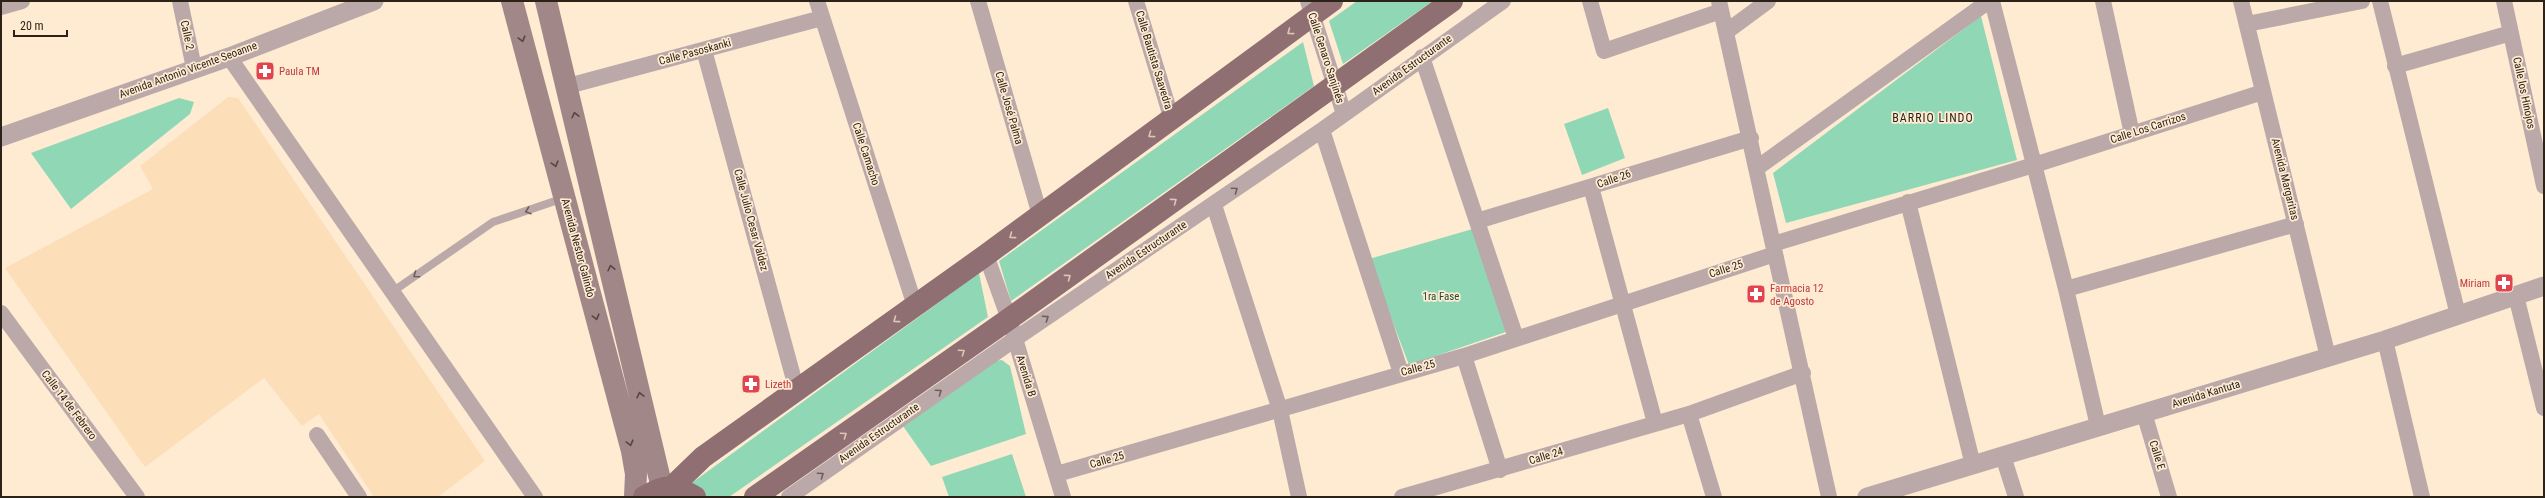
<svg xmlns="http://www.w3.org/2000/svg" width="2545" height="498" viewBox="0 0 2545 498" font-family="'Roboto Condensed',sans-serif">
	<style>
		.built { fill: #fcdeb9 }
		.green { fill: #90d8b5 }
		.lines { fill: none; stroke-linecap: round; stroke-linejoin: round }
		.service { stroke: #bba9aa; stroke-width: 8 }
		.minor { stroke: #bba9aa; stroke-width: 16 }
		.tertiary { stroke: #bba9aa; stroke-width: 19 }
		.secondary { stroke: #a28789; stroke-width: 22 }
		.primary { stroke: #8f6f72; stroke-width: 22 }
		.oneway { stroke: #ddc6b5 }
		.oneway2 { stroke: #554640 }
		.oneway3 { stroke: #6c5f5a }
		.labels { text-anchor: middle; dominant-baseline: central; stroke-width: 3.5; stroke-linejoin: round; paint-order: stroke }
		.street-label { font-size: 11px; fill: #2c2318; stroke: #feebd2 }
		.health-label { font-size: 11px; fill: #be3a42; stroke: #feebd2; text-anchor: start }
		.park-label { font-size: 11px; fill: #204937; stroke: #feebd2 }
		.neighbourhood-label { font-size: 12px; letter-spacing: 1px; fill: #2c2318; stroke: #feebd2 }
	</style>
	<rect width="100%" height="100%" fill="#feebd2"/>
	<!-- built -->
	<path class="built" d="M228,97l10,1 247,363 -47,36h-64l-55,-83 -17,12 -38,-48 -119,89 -140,-199 148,-79 -13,-23z"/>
	<!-- green -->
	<path class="green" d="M1357,1h76l-90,63 -14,-43z
		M1981,16l36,144 -231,63 -13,-50z
		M1303,42l11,44 -303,215 -12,-40z
		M179,98l15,4 -4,12 -119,95 -40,-56z
		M1608,108l17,50 -43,17 -18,-51z
		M1476,228l33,103 -100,34 -40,-106z
		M979,273l9,44 -259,180h-21l-19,-12z
		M1002,360l8,6 16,68 -95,32 -28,-40 90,-65z
		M1012,454l14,43h-77l-7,-20z"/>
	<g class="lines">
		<!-- service -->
		<path class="service" d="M392,292l101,-70 71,-24"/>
		<!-- minor -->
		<path class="minor" d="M180,1l14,67
			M817,1l98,305
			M978,1l62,214
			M1136,1l36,119
			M1308,1l36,113
			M1590,1l14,50 117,-40
			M1719,1l110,496
			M1992,1l74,288 32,137
			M2103,1l29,133
			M2241,1l87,356
			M2380,1l78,314
			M2504,1l40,185
			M1,7l21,-6
			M2247,24l115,-23
			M1726,32l42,-31
			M704,50l93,341
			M229,57l306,440
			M1422,57l94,281
			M2395,66l116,-33
			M568,86l254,-68
			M1322,130l79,243
			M1757,168l232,-167
			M1591,187l64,236
			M1908,202l65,263
			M1214,205l66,205 19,87
			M1477,221l274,-83
			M1773,244l261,-79 229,-73
			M986,255l23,64 54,178
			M2066,289l230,-65
			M2516,296l28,112
			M1,313l136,184
			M2385,340l37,157
			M1464,356l36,114
			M2144,413l25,84
			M317,435l42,62
			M2003,456l13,41
			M1057,474l407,-118 311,-102
			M789,497l226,-158 307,-209 181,-129
			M1402,497l287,-83
			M1714,497l-25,-83 114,-41"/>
		<!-- tertiary -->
		<path class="tertiary" d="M1,137l228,-80 145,-56
			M1867,497l518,-157 159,-54"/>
		<!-- secondary -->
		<path class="secondary" d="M512,1l120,450 4,23 -1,23
			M546,1l116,487"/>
		<!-- primary -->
		<path class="primary" d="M673,486l30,-29 283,-202 346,-254
			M644,497c22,-12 28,-14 51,0
			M755,497l254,-178 443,-318"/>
	</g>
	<!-- one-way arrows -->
	<defs><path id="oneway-chevron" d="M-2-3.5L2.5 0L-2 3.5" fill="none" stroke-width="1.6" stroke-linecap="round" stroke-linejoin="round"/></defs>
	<g class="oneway">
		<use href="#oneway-chevron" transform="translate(1290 32) rotate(143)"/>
		<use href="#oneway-chevron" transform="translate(1151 135) rotate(144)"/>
		<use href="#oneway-chevron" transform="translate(1174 201) rotate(-36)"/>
		<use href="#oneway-chevron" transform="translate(1012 236) rotate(143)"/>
		<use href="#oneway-chevron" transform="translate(1068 277) rotate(-36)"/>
		<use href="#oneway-chevron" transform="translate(896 320) rotate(144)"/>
		<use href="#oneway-chevron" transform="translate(962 352) rotate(-35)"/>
		<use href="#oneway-chevron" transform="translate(844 435) rotate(-35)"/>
	</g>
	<g class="oneway2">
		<use href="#oneway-chevron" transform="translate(522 39) rotate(75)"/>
		<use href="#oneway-chevron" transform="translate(575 115) rotate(-103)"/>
		<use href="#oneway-chevron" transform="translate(555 164) rotate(75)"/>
		<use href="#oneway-chevron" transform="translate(611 268) rotate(-103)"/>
		<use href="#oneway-chevron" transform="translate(596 317) rotate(75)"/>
		<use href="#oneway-chevron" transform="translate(640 395) rotate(-103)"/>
		<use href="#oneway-chevron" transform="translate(630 443) rotate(75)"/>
	</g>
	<g class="oneway3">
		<use href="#oneway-chevron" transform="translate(1235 190) rotate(-35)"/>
		<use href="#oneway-chevron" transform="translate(528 211) rotate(161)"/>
		<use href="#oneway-chevron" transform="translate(416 275) rotate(145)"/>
		<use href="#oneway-chevron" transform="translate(1046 318) rotate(-34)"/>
		<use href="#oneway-chevron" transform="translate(939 392) rotate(-35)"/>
		<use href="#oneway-chevron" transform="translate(821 475) rotate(-35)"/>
	</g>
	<!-- icons -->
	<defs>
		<g id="pharmacy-square" transform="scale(1)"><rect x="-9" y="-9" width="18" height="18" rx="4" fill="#e0444e" stroke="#feebd2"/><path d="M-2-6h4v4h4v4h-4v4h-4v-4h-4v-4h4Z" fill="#fff"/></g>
	</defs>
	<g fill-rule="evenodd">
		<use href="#pharmacy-square" x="265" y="71"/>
		<use href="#pharmacy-square" x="2504" y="283"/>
		<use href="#pharmacy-square" x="1756" y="294"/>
		<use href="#pharmacy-square" x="751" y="384"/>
	</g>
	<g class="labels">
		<!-- street labels -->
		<g class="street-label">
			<text transform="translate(187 35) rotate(78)">Calle 2</text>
			<text transform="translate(695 52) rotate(-15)">Calle Pasoskanki</text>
			<text transform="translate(1326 58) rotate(72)">Calle Genaro Sanjinés</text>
			<text transform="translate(1154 60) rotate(73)">Calle Bautista Saavedra</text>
			<text transform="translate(1412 65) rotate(-36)">Avenida Estructurante</text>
			<text transform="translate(188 70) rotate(-20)">Avenida Antonio Vicente Seoanne</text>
			<text transform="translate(2524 93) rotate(78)">Calle los Hinojos</text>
			<text transform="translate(1009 108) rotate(74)">Calle José Palma</text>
			<text transform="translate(2148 128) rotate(-18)">Calle Los Carrizos</text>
			<text transform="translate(866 154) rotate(72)">Calle Camacho</text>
			<text transform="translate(1614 179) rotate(-19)">Calle 26</text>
			<text transform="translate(2285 179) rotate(76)">Avenida Margaritas</text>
			<text transform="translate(751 220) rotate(75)">Calle Julio Cesar Valdez</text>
			<text transform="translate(578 248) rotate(75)">Avenida Nestor Galindo</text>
			<text transform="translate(1146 250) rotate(-34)">Avenida Estructurante</text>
			<text transform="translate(1726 269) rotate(-18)">Calle 25</text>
			<text transform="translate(1418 368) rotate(-15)">Calle 25</text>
			<text transform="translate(1026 376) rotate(73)">Avenida B</text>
			<text transform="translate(2206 394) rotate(-17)">Avenida Kantuta</text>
			<text transform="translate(69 405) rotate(53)">Calle 14 de Febrero</text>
			<text transform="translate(879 433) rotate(-35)">Avenida Estructurante</text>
			<text transform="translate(2157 455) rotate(73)">Calle E</text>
			<text transform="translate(1546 456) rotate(-17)">Calle 24</text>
			<text transform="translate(1107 460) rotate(-16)">Calle 25</text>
		</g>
		<!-- health labels -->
		<g class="health-label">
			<text x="279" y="71">Paula TM</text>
			<text x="2490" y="283" text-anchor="end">Miriam</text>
			<text x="1770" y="288">Farmacia 12<tspan x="1770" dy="13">de Agosto</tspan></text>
			<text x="765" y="384">Lizeth</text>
		</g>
		<!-- park labels -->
		<g class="park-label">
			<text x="1441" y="296">1ra Fase</text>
		</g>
		<!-- neighbourhood labels -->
		<g class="neighbourhood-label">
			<text x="1933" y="118">BARRIO LINDO</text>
		</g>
	</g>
	<!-- border -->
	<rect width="2545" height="498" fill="none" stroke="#2c2318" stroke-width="4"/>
	<!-- scale -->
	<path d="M14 30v6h53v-6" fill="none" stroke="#2c2318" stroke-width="2"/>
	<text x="20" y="30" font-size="12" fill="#2c2318" stroke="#feebd2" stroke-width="3" paint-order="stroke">20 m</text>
</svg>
